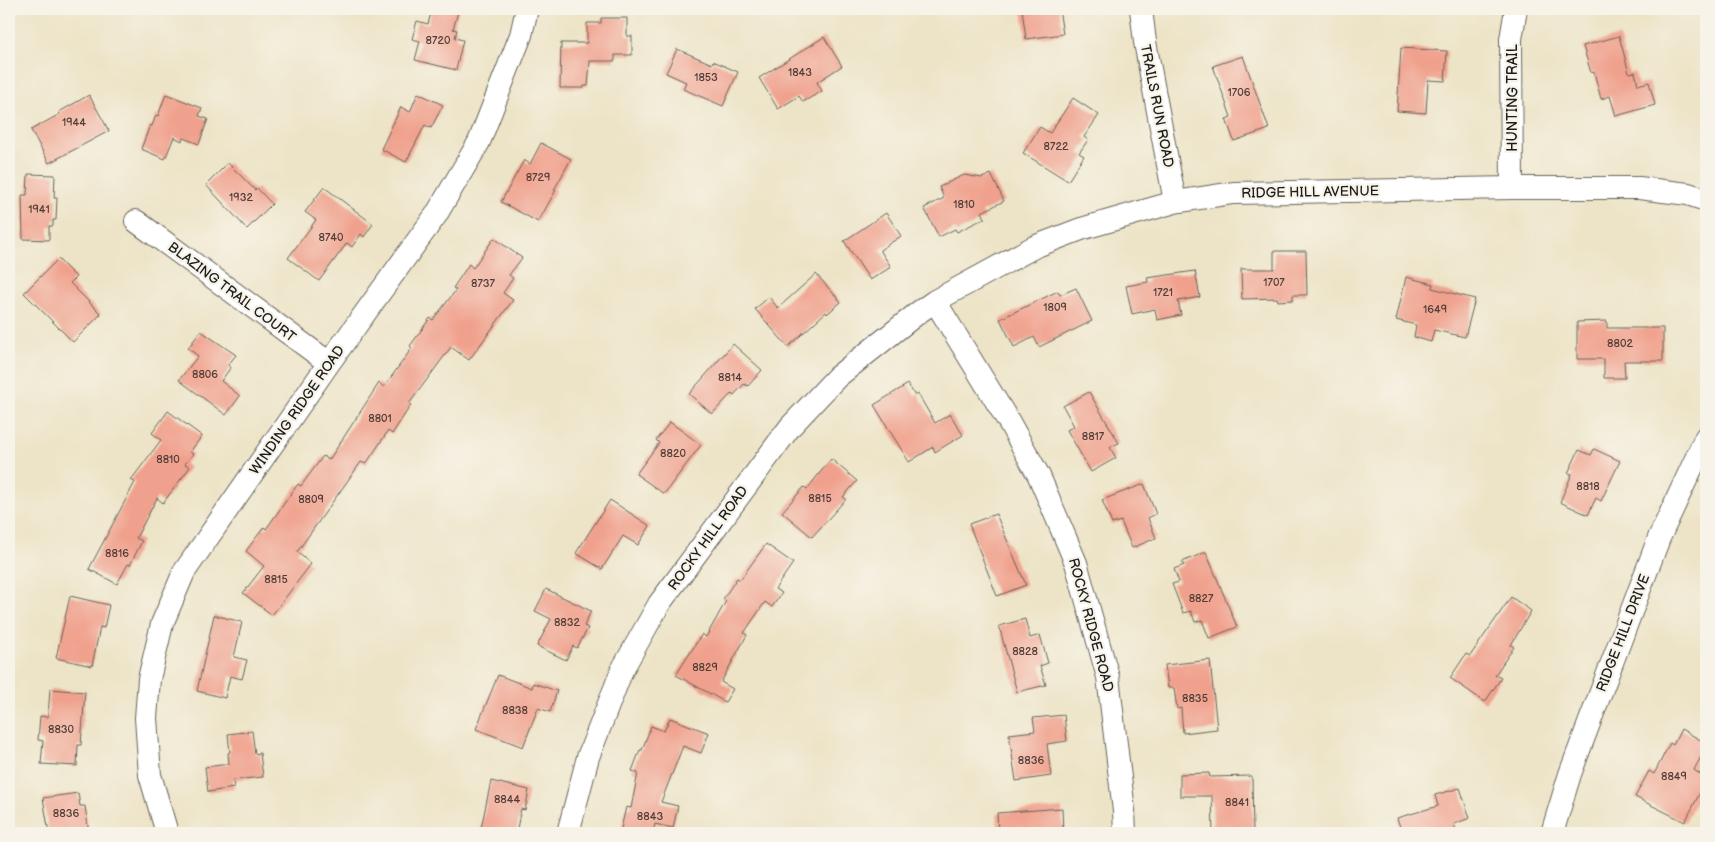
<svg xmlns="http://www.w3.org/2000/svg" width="1715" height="842" viewBox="0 0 1715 842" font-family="'Balsamiq Sans',sans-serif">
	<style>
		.building { fill: #f0a18d }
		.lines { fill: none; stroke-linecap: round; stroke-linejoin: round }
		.minor-casing { stroke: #656258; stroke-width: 24 }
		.minor { stroke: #fff; stroke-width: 22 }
		.labels { text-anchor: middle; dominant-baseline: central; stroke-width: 4.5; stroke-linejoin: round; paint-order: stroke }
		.number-label { font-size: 11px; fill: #513d38 }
		.street-label { font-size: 14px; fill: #1c1c1c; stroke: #f7f3e8 }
	</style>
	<rect width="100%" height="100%" fill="#f7f3e8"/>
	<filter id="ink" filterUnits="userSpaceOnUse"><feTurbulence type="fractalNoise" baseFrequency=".02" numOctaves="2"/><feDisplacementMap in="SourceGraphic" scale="10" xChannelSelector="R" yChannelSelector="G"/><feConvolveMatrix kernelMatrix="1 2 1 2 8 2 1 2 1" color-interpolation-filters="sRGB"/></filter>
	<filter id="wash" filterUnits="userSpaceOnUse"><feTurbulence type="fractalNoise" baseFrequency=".0096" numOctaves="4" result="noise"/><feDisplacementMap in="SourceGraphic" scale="20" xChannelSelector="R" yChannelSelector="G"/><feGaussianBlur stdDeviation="1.12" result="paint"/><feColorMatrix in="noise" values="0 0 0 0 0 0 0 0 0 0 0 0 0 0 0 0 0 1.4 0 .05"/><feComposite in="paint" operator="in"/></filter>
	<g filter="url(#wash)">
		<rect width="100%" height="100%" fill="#ede4c7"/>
		<g id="blocks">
			<!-- building -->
			<path class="building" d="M432,9h27l-6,20 4,1 -2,8 8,2 -7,30 -41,-10 5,-19 -8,-2 5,-18 11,3z
				M1022,9h37l4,25 -37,5z
				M601,18h26v18h5v19h-17v6h-25l-2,25h-4v2h-24l1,-45h26v-20h14z
				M1619,36l10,37 6,-1 3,13 11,-3 6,23 -39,11 -6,-20 -9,3 -7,-27 -3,1 -8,-27z
				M824,37l18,29 -25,16 5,9 -19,11 -4,-6 -21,13 -19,-31z
				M1401,48l46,3 -2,30 -17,-1 -2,33 -29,-2z
				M677,49l35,15 1,-3 25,11 -15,34 -40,-17 3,-7 -20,-9z
				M1243,56l26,73 -35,12 -8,-22 5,-2 -18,-51z
				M418,93l25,12 -12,23 -6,-3 -19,37 -25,-13 20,-42 9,5z
				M166,94l36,14 -3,8 9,3 -9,25 -16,-6 -1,3 -8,-4 -9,22 -24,-10 9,-24 2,1 4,-11 2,1z
				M89,95l20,36 -60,32 -18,-33 29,-16 -1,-2z
				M1073,98l26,17 -15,22 4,3 -9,13 5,3 -16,25 -45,-28 17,-26 10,6z
				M541,143l30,16 -17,31h2l-18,32 -37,-20 23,-42 6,4z
				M228,163l27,27 2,-2 15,16 -25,25 -41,-44z
				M28,174l27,1 -1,23h3l-1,22h-3v6h-4v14l-26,-1 -1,-44h5z
				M991,174l13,27 -22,11 3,6 -28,14 -2,-3 -16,8 -15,-29 20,-10 -5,-11 25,-12 18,3z
				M324,187l49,37 -9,13 -3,-3 -9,13 -5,-4 -28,38 -31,-23 28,-38 -11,-8z
				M886,213l15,23 -21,14 11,17 -21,13 -26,-39z
				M494,238l28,20 -13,17 4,3 -10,15 10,7 -44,60 -18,-13 -42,57 2,1 -19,29 -4,-3 -22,33 -5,-2 -64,90 14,12 -39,51 -29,-22 21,-27 -18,-15 18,-24 2,2 32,-45 3,2 22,-30 6,4 50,-77 5,4 28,-39 -2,-2 20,-28 3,2 23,-30 -3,-2 16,-24 4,4z
				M1274,251h32l1,44h-14v5l-15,1 -1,-3 -35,1 -1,-30h33z
				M58,259l18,18 -6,6 31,31 -28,28 -49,-49z
				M1195,271l5,26 -22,4 3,14 -24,5 -2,-11 -23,5 -6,-28 22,-4 -1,-4z
				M816,274l25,28 -14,12 -1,-2 -38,35 -33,-38 14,-12 9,11z
				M1406,277l27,7 -1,4 43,11 -10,38 -31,-7 -3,12 -17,-5 2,-12 -20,-5z
				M1076,288l16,33 -53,26 -5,-10 -20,10 -14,-28 58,-28 2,4z
				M1607,321v7h56v33h-39l1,17h-21v-19h-27v-37z
				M201,331l35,24 -8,10 3,2 -10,14 19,15 -14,19 -47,-35 19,-24 -10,-8z
				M733,344l29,26 -14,16 -4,-2 -10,11 -2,-2 -20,21 -23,-20z
				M908,384l7,12 3,-2 17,29 15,-9 13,21 -28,17 -2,-5 -24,15 -35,-57z
				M1089,392l30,51 -9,4 6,11 -25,14 -24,-42 7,-4 -11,-20z
				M168,411l34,25 -12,16 3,2 -8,10 5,3 -27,36 -6,-5 -21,40 6,3 -12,24 -2,-1 -11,20 -28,-15 46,-87 -4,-2 30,-40 -9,-7z
				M670,422l31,23 -37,49 -28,-20 23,-31 -3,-3z
				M1594,449l26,12 -19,40 -5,-3 -8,17 -28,-13 12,-28 -4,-1 11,-23 12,5z
				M831,459l26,22 -14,16 3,2 -34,38 -30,-25 22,-25 3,2z
				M1144,484l12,30 -8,4 8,20 -24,10 -11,-27 -9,3 -10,-24z
				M610,500l40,26 -12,19 -15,-9 -21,33 -26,-16z
				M996,514l30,71 -29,11 -28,-72z
				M766,544l27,19 -18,26 7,4 -10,14 -7,-5 -21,31 3,2 -26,47 12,7 -8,13 -49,-27 26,-41 4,3 20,-36 -3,-2 14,-21 3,2z
				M1206,552l31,75 -28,11 -7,-18 -7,2 -4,-11 -8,2 -11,-29 7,-2 -5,-13 10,-4 -2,-3z
				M546,589l45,22 -7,15 4,2 -11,20 -4,-2 -7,14 -29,-14 14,-27 -16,-8z
				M70,596l39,9 -5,23 -4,-1 -8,39 -36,-8z
				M1511,597l20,14 -20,34 3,2 -19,28 6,3 -16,24 -35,-24 16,-24 4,2z
				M214,615l28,7 -8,35 13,3 -5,19 -12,-3 -5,22 -28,-7z
				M1025,619l5,19 10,-3 8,28 -8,3 6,19 -29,7 -18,-66z
				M1210,660l7,69 -34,4 -2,-25 -4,1 -3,-21h-6l-3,-23z
				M498,675l34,13 1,-5 24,8 -7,21 -12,-4 -15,39 -47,-18z
				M50,689l35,3 -4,53h-3l-1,21 -36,-2 2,-23 -5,-1 2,-24 8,1z
				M1064,715l3,26 -20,3 4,32 -35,5 -7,-47 26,-3 -2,-13z
				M670,718l39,15 -8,20 -18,-7 -22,56 17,4 -5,22 -18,-4 -2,9h-33l6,-26 5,1 7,-35 -6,-2 8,-21h2l9,-24 13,5z
				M1681,729l25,14v4l-12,23 12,8v3l-21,41 -50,-25 14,-26 5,3 16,-31 3,2z
				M252,731l3,23 5,-1 3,24 -30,3 1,8 -26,4 -3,-25 24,-3 -1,-11 2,-1 -2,-18z
				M1209,773l1,4 42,-1 1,57h-40l-1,-37h-32v-22z
				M491,781l38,9 -4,20 -4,-1 -5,24h-36z
				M1460,788l10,30 -16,6 3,9h-55l-5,-15 41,-12 -3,-11z
				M78,793l2,13h5l4,27h-40l-6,-35z
				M1062,808l1,24 -65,1 -1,-20z"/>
		</g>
	</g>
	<g filter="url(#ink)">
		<use href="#blocks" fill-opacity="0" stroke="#656258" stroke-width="1"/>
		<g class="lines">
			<!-- minor casing -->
			<g class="minor-casing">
				<path id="minor" d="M1141,9l4,33 30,160
					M1512,188l-1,-149 5,-30
					M136,221l193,142
					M935,301l74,121 30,54 37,87 32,114 16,134 1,22
					M167,833l-17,-58 -4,-57 3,-39 13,-55 22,-52 145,-209 107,-148 43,-73 42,-107 6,-26
					M568,833l20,-76 34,-87 37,-66 131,-177 47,-50 82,-65 16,-11 99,-54 47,-18 94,-27 58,-9 279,-5h127l49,6 18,6
					M1552,833l18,-59 89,-236 47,-101"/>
			</g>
			<!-- minor -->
			<use href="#minor" class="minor"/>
		</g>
	</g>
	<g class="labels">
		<!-- number labels -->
		<g class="number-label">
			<text x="438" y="40">8720</text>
			<text x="800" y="72">1843</text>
			<text x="706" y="77">1853</text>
			<text x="1239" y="92">1706</text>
			<text x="74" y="122">1944</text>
			<text x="1056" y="146">8722</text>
			<text x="538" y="177">8729</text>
			<text x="241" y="197">1932</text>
			<text x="964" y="204">1810</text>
			<text x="39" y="209">1941</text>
			<text x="331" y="237">8740</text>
			<text x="1274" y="282">1707</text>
			<text x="483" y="283">8737</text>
			<text x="1163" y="292">1721</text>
			<text x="1055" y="307">1809</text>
			<text x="1435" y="309">1649</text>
			<text x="1620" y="343">8802</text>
			<text x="205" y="374">8806</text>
			<text x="730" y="377">8814</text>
			<text x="380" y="418">8801</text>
			<text x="1093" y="436">8817</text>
			<text x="673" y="453">8820</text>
			<text x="168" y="459">8810</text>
			<text x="1588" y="486">8818</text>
			<text x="820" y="498">8815</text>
			<text x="311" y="499">8809</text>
			<text x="117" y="553">8816</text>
			<text x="276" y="579">8815</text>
			<text x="1201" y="598">8827</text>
			<text x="567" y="622">8832</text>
			<text x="1025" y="651">8828</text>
			<text x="705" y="667">8829</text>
			<text x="1195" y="698">8835</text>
			<text x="515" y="710">8838</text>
			<text x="61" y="729">8830</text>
			<text x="1031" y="760">8836</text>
			<text x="1674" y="776">8849</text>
			<text x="507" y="799">8844</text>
			<text x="1237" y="802">8841</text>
			<text x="66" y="813">8836</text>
			<text x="650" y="816">8843</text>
		</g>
		<!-- street labels -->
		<g class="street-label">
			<text transform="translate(1512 98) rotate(-90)">HUNTING TRAIL</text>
			<text transform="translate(1157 106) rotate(79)">TRAILS RUN ROAD</text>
			<text transform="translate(1310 192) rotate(-1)">RIDGE HILL AVENUE</text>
			<text transform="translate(232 292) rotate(37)">BLAZING TRAIL COURT</text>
			<text transform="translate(297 410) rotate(-55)">WINDING RIDGE ROAD</text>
			<text transform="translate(708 538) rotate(-54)">ROCKY HILL ROAD</text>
			<text transform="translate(1091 625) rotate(75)">ROCKY RIDGE ROAD</text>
			<text transform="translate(1623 633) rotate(-69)">RIDGE HILL DRIVE</text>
		</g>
	</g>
	<!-- margin -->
	<rect width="1715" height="842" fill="none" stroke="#f7f3e8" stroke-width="30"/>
</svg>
